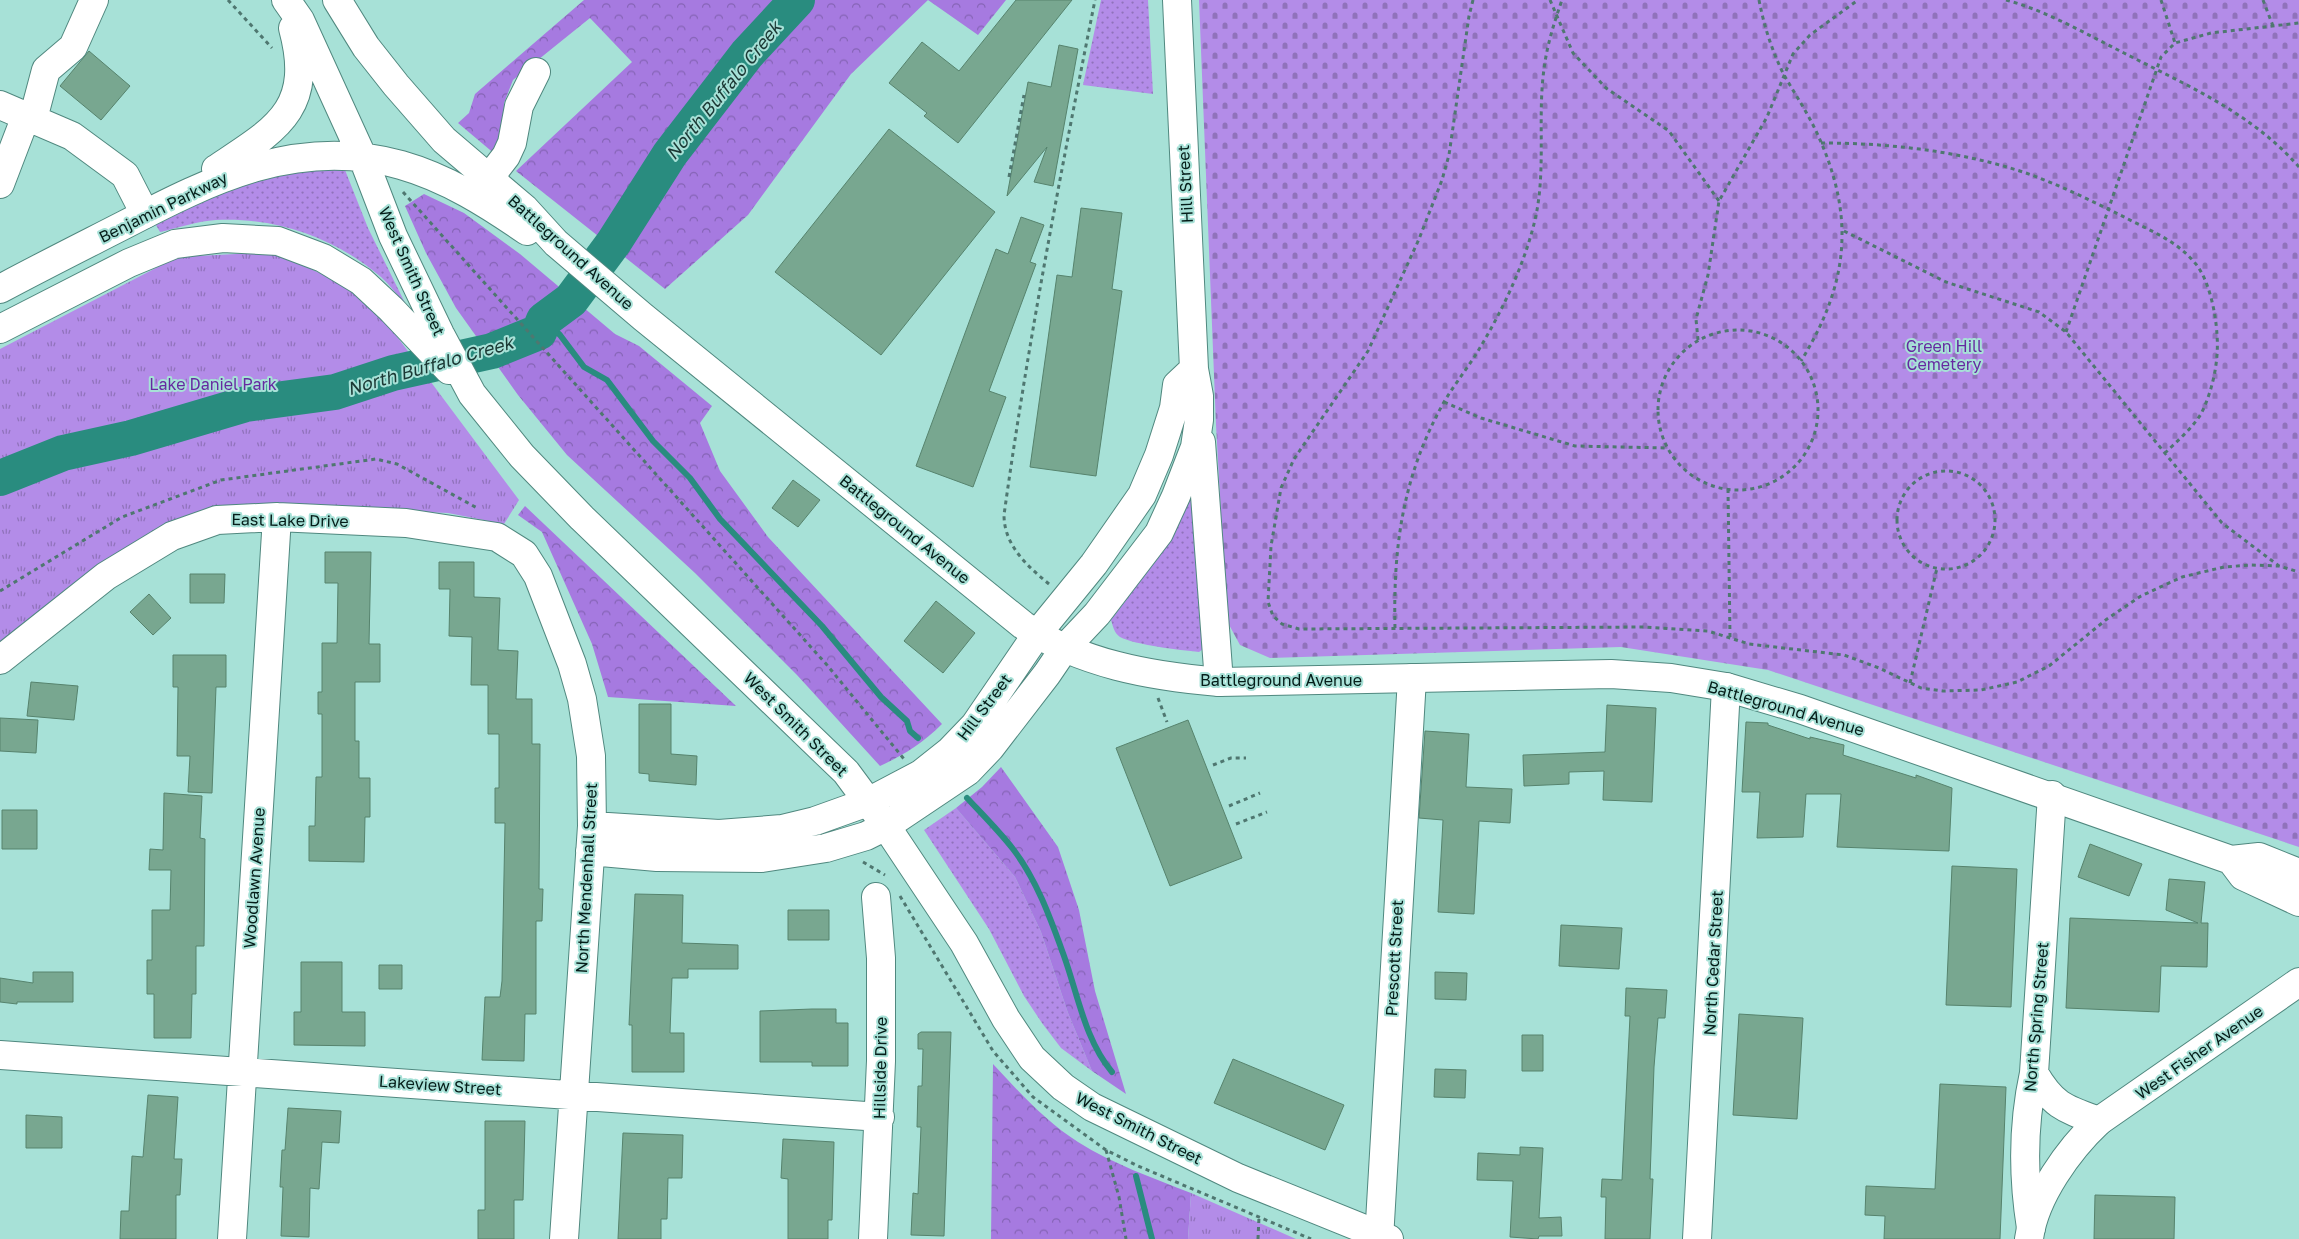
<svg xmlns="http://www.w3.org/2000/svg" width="2299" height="1239" viewBox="0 0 2299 1239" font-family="'Golos Text',sans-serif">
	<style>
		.grass { fill: url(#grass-dots) }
		.forest { fill: url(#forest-crowns) }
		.cemetery { fill: url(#cemetery-stones) }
		.park { fill: url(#park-tufts) }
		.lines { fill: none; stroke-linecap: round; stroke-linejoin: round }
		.stream { stroke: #298c7f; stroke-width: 6 }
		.river { stroke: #298c7f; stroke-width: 36 }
		.building { fill: #78a790; stroke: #56836d }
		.minor-casing { stroke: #50887f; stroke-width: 30 }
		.major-casing { stroke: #50887f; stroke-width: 30 }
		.path { stroke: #4f7770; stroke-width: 3; stroke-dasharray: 4 4; stroke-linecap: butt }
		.minor { stroke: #fff; stroke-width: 28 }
		.major { stroke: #fff; stroke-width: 28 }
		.labels { text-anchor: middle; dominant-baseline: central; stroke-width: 4; stroke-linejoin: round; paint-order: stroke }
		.street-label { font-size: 16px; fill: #051d19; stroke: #a7e1d7 }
		.park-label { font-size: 16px; fill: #6629a1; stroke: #a7e1d7 }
		.water-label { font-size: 18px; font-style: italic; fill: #1b3834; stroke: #a7e1d7 }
	</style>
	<defs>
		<pattern id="grass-dots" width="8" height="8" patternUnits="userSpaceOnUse" patternTransform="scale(1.25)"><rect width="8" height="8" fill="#b38ce8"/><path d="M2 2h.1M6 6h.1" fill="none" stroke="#9072bb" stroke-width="1.8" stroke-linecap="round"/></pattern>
		<pattern id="forest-crowns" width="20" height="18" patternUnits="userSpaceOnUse" patternTransform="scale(1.25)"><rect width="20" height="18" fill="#a67ae0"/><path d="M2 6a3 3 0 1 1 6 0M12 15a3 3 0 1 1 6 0" fill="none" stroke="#8563b5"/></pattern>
		<pattern id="cemetery-stones" width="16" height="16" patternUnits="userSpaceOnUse" patternTransform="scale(1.25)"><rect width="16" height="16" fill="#b38ce8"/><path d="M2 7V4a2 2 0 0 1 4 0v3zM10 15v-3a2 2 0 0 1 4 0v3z" fill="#9072bb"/></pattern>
		<pattern id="park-tufts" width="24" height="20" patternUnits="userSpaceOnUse" patternTransform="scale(1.25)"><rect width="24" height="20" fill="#b38ce8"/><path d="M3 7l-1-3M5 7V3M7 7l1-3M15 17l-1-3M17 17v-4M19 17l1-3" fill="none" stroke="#9072bb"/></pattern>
	</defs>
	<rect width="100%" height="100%" fill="#a7e1d7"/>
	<!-- grass -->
	<path class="grass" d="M1101,0h47l5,94 -70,-9z
		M317,170h28l23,58 38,77c-8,-9 -16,-20 -25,-28 -47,-40 -105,-60 -165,-57 -19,1 -38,8 -56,12l-4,-7c58,-29 96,-47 161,-55z
		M1196,481l7,168 -4,3c-19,-2 -64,-7 -79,-15 -6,-4 -7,-11 -9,-17l59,-78z
		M956,808l59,69 26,55 27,81 24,58 -31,-23 -19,-25 -18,-27 -35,-67 -65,-99z"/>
	<!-- forest -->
	<path class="forest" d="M584,0h422l-28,35 -50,-35 -77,74 -103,141 -83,74 -149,-118 116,-109 -42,-44 -77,62 -9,23 -1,39 -7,13 -38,-32 11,-10 6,-19z
		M424,194l40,19 56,41 95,80 24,12 73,60 -12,17 20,48 48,66 174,187c-19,19 -38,31 -62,42l-83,-91 -102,-102 -128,-118 -49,-60 -62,-87 -30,-55 -21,-47z
		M525,506l211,200 -128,-9 -16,-53 -50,-112 -24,-17z
		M1001,767l57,80 21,63 16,81 31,103 -34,-23 -24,-58 -27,-81 -26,-55 -59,-69 26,-21z
		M993,1064c26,28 53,58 85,78 35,22 75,36 113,51l-3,46h-197z"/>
	<!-- cemetery -->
	<path class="cemetery" d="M1199,0h1100v847l-531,-177 -147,-23 -351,11 -30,-13 -13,-24 -11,-196z"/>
	<!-- park -->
	<path class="park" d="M275,252l91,43 153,205 -15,24 -56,-11 -179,-8 -45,7 -224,137v-300l177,-92z
		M1191,1193l105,46h-108z"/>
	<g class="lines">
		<!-- stream -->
		<path class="stream" d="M544,320l16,15 24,32 23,13 46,61 37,37 30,41 102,107 59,71 26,24 3,10 8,7
			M967,798c16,17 32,33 46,51 24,31 38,71 51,107 14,39 21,84 48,116
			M1136,1176l16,63"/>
		<!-- river -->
		<path class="river" d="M0,478l63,-25 68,-15 115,-34 89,-12 58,-19 99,-22 47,-19 5,-12 27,-20 43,-58 56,-88 77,-100 50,-54"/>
	</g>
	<!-- building -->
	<path class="building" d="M1016,0h56l-114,143 -34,-27 3,-3 -38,-30 33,-41 37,29z
		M1059,45l19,4 -25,137 -19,-4 13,-35 -40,49 21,-114 23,5z
		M89,51l41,35 -29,34 -41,-34z
		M889,129l106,83 -114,143 -106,-83z
		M1081,208l41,5 -10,76 10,2 -26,185 -66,-9 27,-192 15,2z
		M1021,217l23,8 -14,37 6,2 -47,127 17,6 -33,90 -57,-21 80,-217 12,5z
		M793,480l27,20 -22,27 -26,-19z
		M325,552h46l-2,92h11v38h-25v59h4v37h11v39h-5l-1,45 -55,-1v-35h6l1,-49h6v-63h-4v-22h4v-49h15l1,-60h-13z
		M439,562h35v35l26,1 -2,52 20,1 -2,48h16v45h8l-1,145h4l-1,32h-6v93h-11l-1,47 -42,-1 3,-63h15l2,-16 3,-158h-10v-35h4v-54h-11v-49h-17l1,-48 -23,-1 1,-47h-11z
		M190,574h35l-1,29h-34z
		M149,594l22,24 -18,17 -23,-23z
		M936,601l39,32 -32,40 -39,-32z
		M173,655h53v32h-10l-4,106 -24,-1 2,-36h-13l1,-69h-5z
		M31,682l47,4 -4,34 -47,-4z
		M639,704h32v50l26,2 -1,29 -47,-4v-7l-10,-1z
		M1607,705l49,3 -4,94 -49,-2 1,-29 -35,1v12l-45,2 -1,-31 82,-3z
		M0,718l38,2 -2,33 -36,-2z
		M1188,720l54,138 -72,28 -54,-138z
		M1746,722l22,1v2l42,14v-2l34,8 -1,10 73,23v-3l36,13 -3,63 -112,-4 4,-53h-35l-3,43 -46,1 3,-46h-18z
		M1425,731l44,3 -3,53 46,2 -2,34 -31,-2 -5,93 -36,-2 5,-92 -24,-2z
		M164,793l38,3 -2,42 5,1 -1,107h-8v48h-4l-1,44h-37v-44h-7v-34h5v-50h18l1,-40h-22l1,-21 13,1z
		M2,810h35v39h-35z
		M2090,844l52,20 -13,32 -51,-19z
		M1952,866l65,3 -6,138 -65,-2z
		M2169,879l36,3 -4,41h7l-1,44 -46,-1 -2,46 -93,-4 4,-90 128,5 -32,-13z
		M635,894l48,1 -1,48 56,2v24h-50v9h-16l-2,55h14v39h-52v-47h-3z
		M788,910h41v30h-41z
		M1561,925l61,3 -3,41 -60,-3z
		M301,962h41v50h23v34l-71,-1v-33h7z
		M379,965h23v24h-23z
		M33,972h40v30h-56v2l-17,-2v-24l33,5z
		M1435,972l32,1 -1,27 -31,-1z
		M1626,988l41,2 -2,28h-7l-4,49 -4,112h3l-3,60h-45l1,-42h-5l1,-18 20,1 8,-164h-5z
		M812,1009h24v14h12v43h-36v-4h-52v-51z
		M1739,1014l64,4 -6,101 -64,-4z
		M921,1032h30l-7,204 -33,-1 2,-42 5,1 3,-67h-4l1,-41h4l1,-37h-5v-15z
		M1522,1035h21v36h-21z
		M1233,1059l111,46 -19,45 -111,-47z
		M1435,1069l31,1 -1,28 -31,-1z
		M1940,1084l66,3 -6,152h-116l1,-23 -20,-1 1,-29 69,3z
		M148,1095l30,2 -4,62h8l-2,36h-4v44h-56l1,-28h8l3,-55 11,1z
		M288,1108l53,3 -2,32 -17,-1 -3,47 -9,-1 -1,49 -28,-1 2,-49h-3l2,-37h3z
		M26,1115l36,2v31h-36z
		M485,1121h40l-2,79h-9v39h-36v-29h7z
		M623,1133l60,2 -1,43h-14l-1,41h-6v20h-43z
		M783,1139l51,3 -2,78h-4v19h-40v-60l-7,-1z
		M1520,1147l23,1 -4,70 22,-1 1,19h-23l-1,3 -28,-2 3,-56 -36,-1 1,-27 42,2z
		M2095,1195l80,2 -1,42h-80z"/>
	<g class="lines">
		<!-- minor casing -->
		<g class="minor-casing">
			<path id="minor" d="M0,105l72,31 53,39 20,39
				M33,119l13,-49 27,-23 21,-47
				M489,178l17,-22 6,-13 7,-37 17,-34
				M0,184l26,-68
				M1201,442l18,240
				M0,660l106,-84 66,-40 45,-16 60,-3 129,6 91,14 27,17 14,22 34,88 10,35 9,57 1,70 -28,413
				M592,826l127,8 63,-5 33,-8 53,-19 53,-28 29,-23 25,-26 62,-91 57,-70 48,-69 17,-40 15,-47 3,-23 17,-16
				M590,851l67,6 105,1 64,-10 40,-12 20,-10 82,-55 22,-23 57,-74 17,-25 33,-35 62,-81 17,-37 19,-49 4,-27v-24l-5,-27 -17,-369
				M0,1055l880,62
				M2034,1073c19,33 31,36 65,48
				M2031,1228c-8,-50 -8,-105 3,-155l18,-278
				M232,1239l45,-722
				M873,1239l8,-178v-103l-5,-61
				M1379,1239l33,-561
				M1697,1239l29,-552"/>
		</g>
		<!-- major casing -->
		<g class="major-casing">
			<path id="major" d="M286,0l14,20 63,138 30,78 47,98 32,60 50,62 60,62 264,254 40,54 78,117 42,76 26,39 31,29 29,20 146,71 151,61
				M337,0l29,47 30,38 48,55 81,69 31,34 87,74 380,308c58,39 127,51 196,57l392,-8 60,4 55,9 74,22 431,151 28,-3 40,16
				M216,169c60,-40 99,-59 77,-141
				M0,289c41,-22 83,-43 124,-64 88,-46 175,-89 277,-60 46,13 87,39 126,66
				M0,329l129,-66 46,-19 48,-6 55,3 45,17 38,23 30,28 58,61
				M2231,860l12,16 56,26
				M2029,1239c5,-42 40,-90 70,-118l200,-139"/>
		</g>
		<!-- path -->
		<path class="path" d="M228,0l44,48
			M1473,0l-4,16 -20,139 -7,25 -23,59 -51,112 -74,108 -13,29 -10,58 -3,56 5,14 9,8 17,5 345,-2 64,4 41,13 95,11 35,13 42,20 22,3 38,-1 36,-8 32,-16 58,-47 34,-23 41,-19 42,-10 27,-2 28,1 20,6
			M1550,0l23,53 33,35 63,43 50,70
			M1759,0c5,26 13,51 25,75 11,19 23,37 32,56 40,85 33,152 -15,230
			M2006,0c41,11 80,34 118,53 62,32 128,60 175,114
			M2161,0l14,43
			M2263,0l10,26
			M1821,143c69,0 139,8 205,30 34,12 68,29 100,45 25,13 51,23 69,45 14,16 21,51 22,72 2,25 -4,54 -15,77 -8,15 -26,30 -38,42
			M1009,177l15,-82
			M403,192l424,473 77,94
			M1844,231l102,51 93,30 27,20 156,191 57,43
			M1658 410a80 80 0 1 1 160 0a80 80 0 1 1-160 0Z
			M2066,332l95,-275 14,-14 36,-10 88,-10
			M1698,340l-2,-21 12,-44 11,-74 48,-84 26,-63 17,-19 48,-35
			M1444,402l37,16 94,28 92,2
			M1897 520a49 49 0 1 1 98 0a49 49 0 1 1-98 0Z
			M1728,489l2,149
			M1049,584c-22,-18 -45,-39 -45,-69 24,-173 57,-344 91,-515
			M0,591l122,-74 99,-37 155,-21 21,5 82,45
			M1395,628c-2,-82 8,-153 49,-226 10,-17 23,-33 34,-51 23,-38 45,-83 56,-127 13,-51 3,-104 10,-155 3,-24 10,-46 18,-69
			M1910,683l27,-115
			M1158,698l9,24
			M1213,765l18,-7h15
			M1229,806l31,-13
			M1236,824l31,-12
			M863,862l22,13
			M900,896l93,155 40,46 73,53 32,16 173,73
			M1106,1150l13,47 7,42
			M1258,1239l1,-22"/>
		<!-- minor -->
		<use href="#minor" class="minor"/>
		<!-- major -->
		<use href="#major" class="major"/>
	</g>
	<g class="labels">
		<!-- street labels -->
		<g class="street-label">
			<text transform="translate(1185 184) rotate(-93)">Hill Street</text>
			<text transform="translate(163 207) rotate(-26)">Benjamin Parkway</text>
			<text transform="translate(571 252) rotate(42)">Battleground Avenue</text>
			<text transform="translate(412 271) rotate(66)">West Smith Street</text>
			<text transform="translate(290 520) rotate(1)">East Lake Drive</text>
			<text transform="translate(905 529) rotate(39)">Battleground Avenue</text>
			<text x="1281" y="680">Battleground Avenue</text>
			<text transform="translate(984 707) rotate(-53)">Hill Street</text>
			<text transform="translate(1786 708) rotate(16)">Battleground Avenue</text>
			<text transform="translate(796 724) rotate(45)">West Smith Street</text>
			<text transform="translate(254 878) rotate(-86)">Woodlawn Avenue</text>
			<text transform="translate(586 878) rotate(-87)">North Mendenhall Street</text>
			<text transform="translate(1394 958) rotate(-87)">Prescott Street</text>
			<text transform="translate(1713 963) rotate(-87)">North Cedar Street</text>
			<text transform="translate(2036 1017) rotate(-85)">North Spring Street</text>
			<text transform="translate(2199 1052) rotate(-35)">West Fisher Avenue</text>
			<text transform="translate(880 1068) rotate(-89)">Hillside Drive</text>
			<text transform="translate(440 1085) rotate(4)">Lakeview Street</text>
			<text transform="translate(1139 1128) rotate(27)">West Smith Street</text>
		</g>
		<!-- park labels -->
		<g class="park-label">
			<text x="1944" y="346">Green Hill<tspan x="1944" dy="18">Cemetery</tspan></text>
			<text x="213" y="384">Lake Daniel Park</text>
		</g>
		<!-- water labels -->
		<g class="water-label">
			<text transform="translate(723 90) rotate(-51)">North Buffalo Creek</text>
			<text transform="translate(430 365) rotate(-16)">North Buffalo Creek</text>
		</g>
	</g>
</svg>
